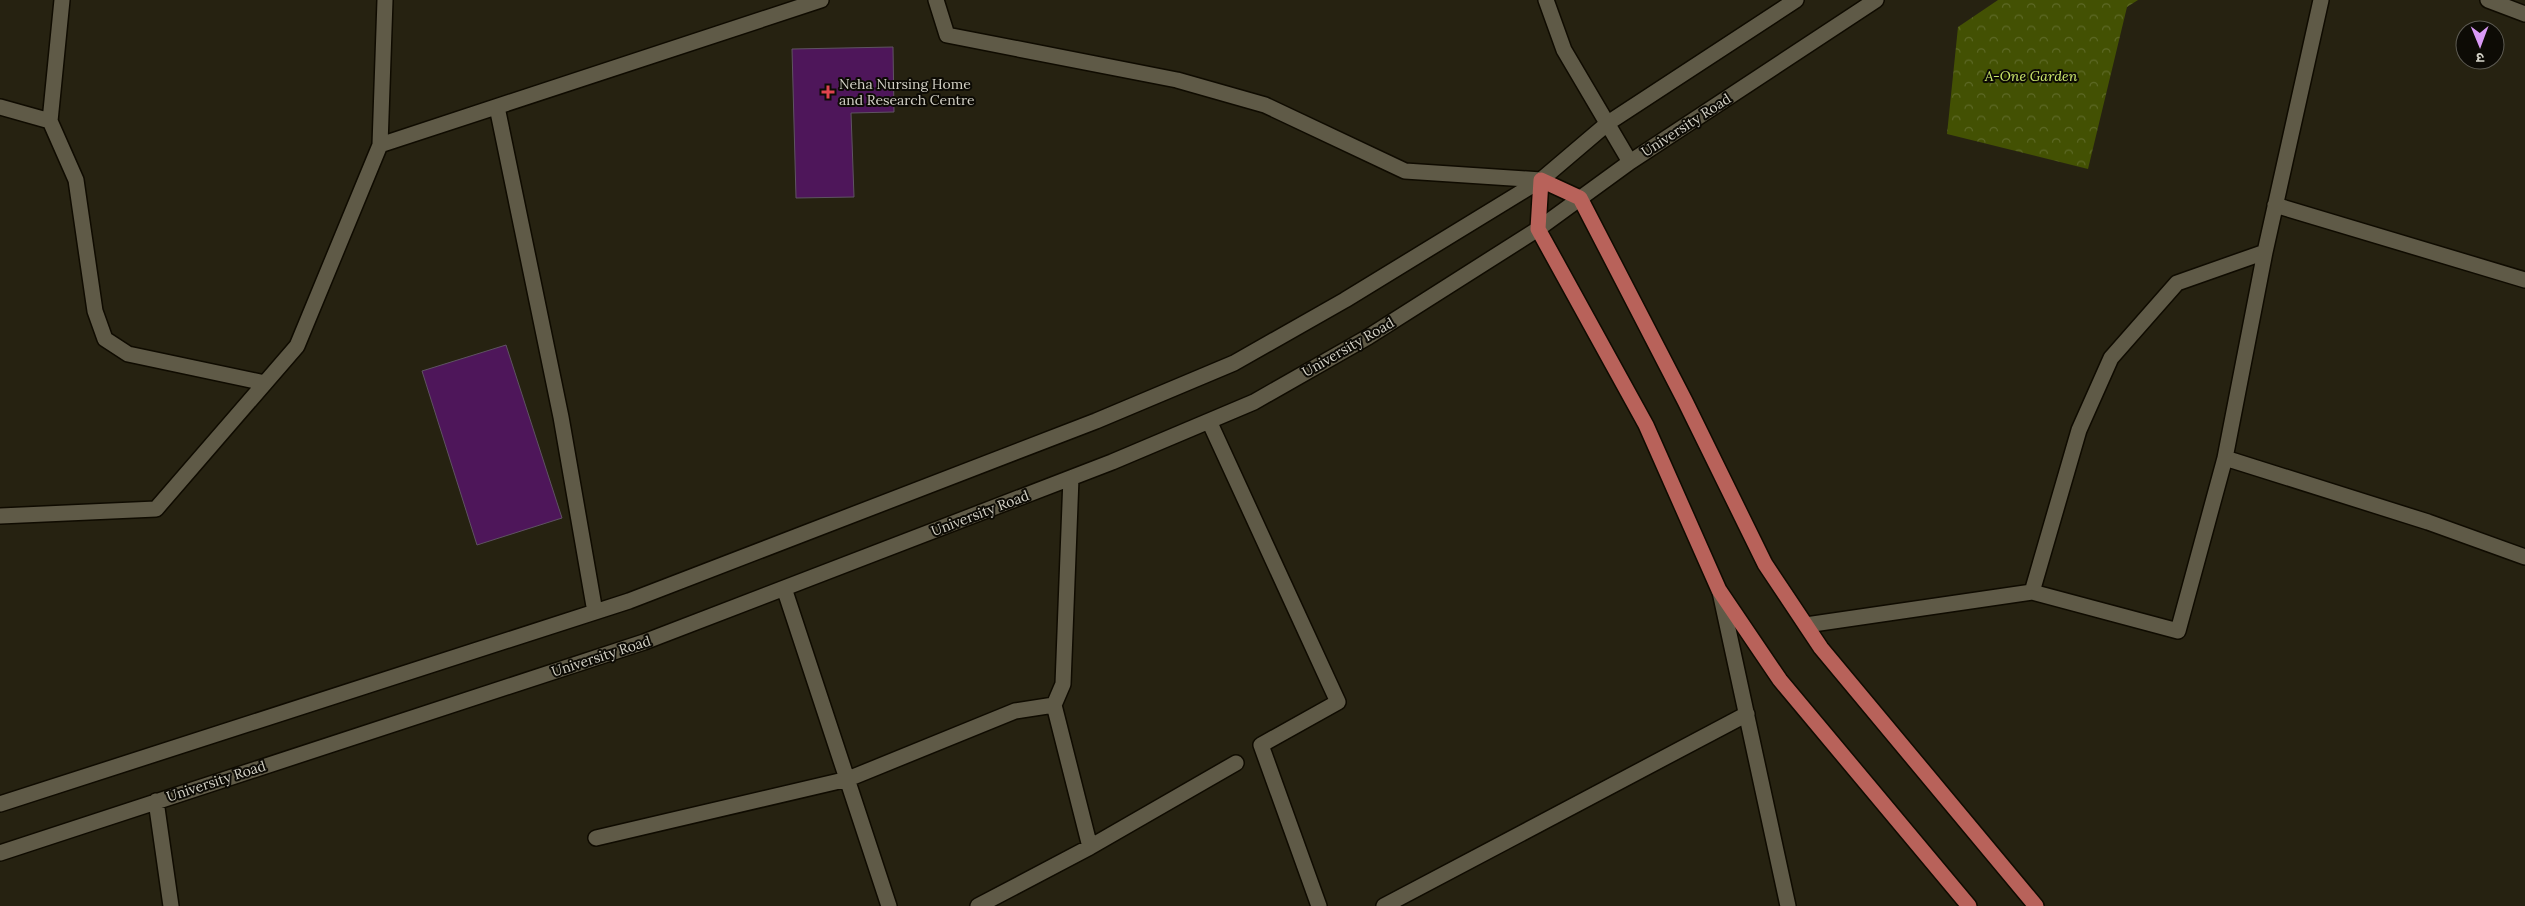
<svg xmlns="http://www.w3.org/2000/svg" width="2525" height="906" viewBox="0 0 2525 906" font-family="Lora,'Noto Sans Devanagari',serif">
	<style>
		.forest { fill: url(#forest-crowns) }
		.building { fill: #4e165a; stroke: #5f5362 }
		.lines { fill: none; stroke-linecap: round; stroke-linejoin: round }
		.minor-casing { stroke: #0f0b00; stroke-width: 18 }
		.major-casing { stroke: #0f0b00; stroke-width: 18 }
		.minor { stroke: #5f5a47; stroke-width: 15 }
		.major { stroke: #b8625a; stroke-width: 15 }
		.health-dot { fill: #e0444e; stroke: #0d0b05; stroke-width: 2 }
		.labels { text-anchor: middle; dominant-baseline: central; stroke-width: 4; stroke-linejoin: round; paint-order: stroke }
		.park-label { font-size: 14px; font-style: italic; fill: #cde96d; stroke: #0d0b05 }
		.poi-label { font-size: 14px; fill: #d4d2c7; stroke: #0d0b05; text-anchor: start }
		.street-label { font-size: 14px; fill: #d4d2c7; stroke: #0d0b05 }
	</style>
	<defs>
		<pattern id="forest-crowns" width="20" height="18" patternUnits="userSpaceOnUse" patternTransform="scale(1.25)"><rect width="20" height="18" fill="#435103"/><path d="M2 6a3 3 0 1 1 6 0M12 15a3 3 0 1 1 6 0" fill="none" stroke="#5d6926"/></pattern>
	</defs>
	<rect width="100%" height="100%" fill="#262211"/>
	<!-- forest -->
	<path class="forest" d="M1998,0h140l-11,7 -39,162 -141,-35 11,-107z"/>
	<!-- building -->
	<path class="building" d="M893,47l1,65 -43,1 3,84 -58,1 -4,-149z
		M506,345l56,173 -85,27 -55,-174z"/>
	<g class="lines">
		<!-- minor casing -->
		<g class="minor-casing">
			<path id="minor" d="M936,0l11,35 230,45 88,25 140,66 136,9
				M1546,0l18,50 66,112
				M2321,0l-56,252 -40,206 203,64 97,35
				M2488,0l37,14
				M0,107l50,14 26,59 19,131 10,28 23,15 137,29
				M497,107l64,310 34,195
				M50,121l12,-121
				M380,145l5,-145
				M2275,205l250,75
				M1209,421l129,281 -77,43 58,161
				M1071,478l-8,206 -9,21 36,142
				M0,516l156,-7 141,-163 83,-201 441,-145
				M784,588l105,318
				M1720,592l68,314
				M2032,592l146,39 47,-173
				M1806,625l226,-33 47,-162 32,-72 66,-75 88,-31
				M156,801l15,105
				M0,804l629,-203 467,-180 138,-58 111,-63 196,-120 67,-57 188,-123
				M596,838l252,-59 167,-68 39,-6
				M0,853l644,-211 468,-180 142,-60 114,-65 170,-108 92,-67 246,-162
				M978,906l112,-59 146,-84
				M1384,906l363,-192"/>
		</g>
		<!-- major casing -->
		<g class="major-casing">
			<path id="major" d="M1969,906l-189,-226 -61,-90 -73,-165 -108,-196 3,-49 39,18 105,203 80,163 56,84 215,258"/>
		</g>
		<!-- minor -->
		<use href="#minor" class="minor"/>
		<!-- major -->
		<use href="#major" class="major"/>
	</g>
	<!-- markers -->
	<path class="health-dot" d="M825.5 84.5h5v5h5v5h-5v5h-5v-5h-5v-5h5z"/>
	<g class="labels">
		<!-- park labels -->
		<g class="park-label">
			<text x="2031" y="76">A-One Garden</text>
		</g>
		<!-- poi labels -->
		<g class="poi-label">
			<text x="839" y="84">Neha Nursing Home<tspan x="839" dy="16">and Research Centre</tspan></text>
		</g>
		<!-- street labels -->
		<g class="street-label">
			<text transform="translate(1686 125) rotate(-33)">University Road</text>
			<text transform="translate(1348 347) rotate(-30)">University Road</text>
			<text transform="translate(980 513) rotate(-21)">University Road</text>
			<text transform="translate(601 656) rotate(-18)">University Road</text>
			<text transform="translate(216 781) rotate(-18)">University Road</text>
		</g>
	</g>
	<!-- north arrow -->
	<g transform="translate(2480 45) rotate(179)"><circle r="24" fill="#0d0b05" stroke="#5d5b53"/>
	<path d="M0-4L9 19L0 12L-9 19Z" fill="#da9af6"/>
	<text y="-8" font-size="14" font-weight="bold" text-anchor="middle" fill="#d4d2c7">उ</text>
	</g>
</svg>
